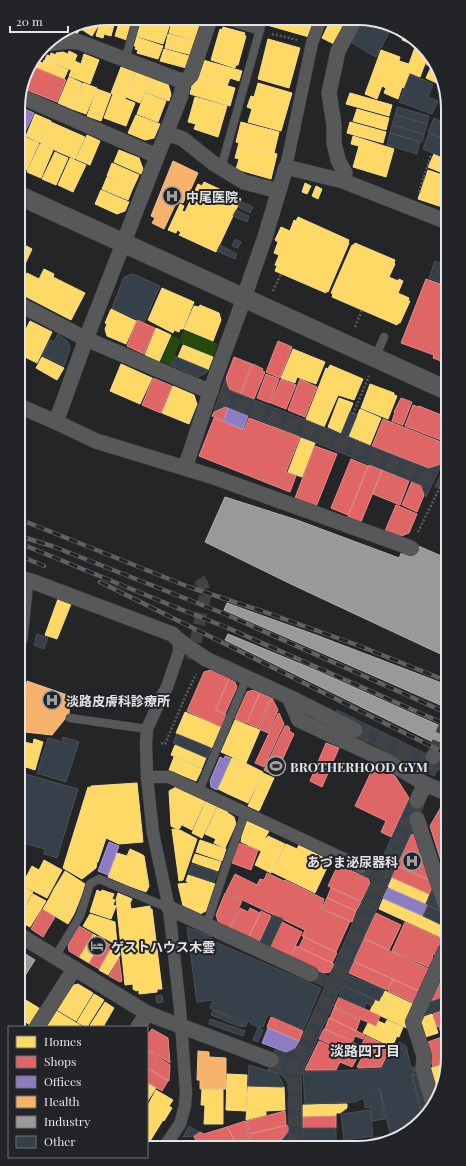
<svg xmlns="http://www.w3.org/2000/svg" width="466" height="1166" viewBox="0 0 466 1166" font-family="'Playfair Display','Noto Sans JP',serif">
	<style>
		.green { fill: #26490c }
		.homes { fill: #ffd966; stroke: #f6dc8c }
		.shops { fill: #e06666; stroke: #e18c8c }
		.offices { fill: #8e7cc3; stroke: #a79bce }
		.health { fill: #f6b26b; stroke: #f0c190 }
		.industry { fill: #999; stroke: #afb0b0 }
		.building { fill: #36404a; stroke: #4f5052 }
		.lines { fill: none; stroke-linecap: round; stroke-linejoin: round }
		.pedestrian-tunnel { stroke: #404244; stroke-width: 12; stroke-dasharray: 12 6; stroke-linecap: butt }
		.minor-tunnel { stroke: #404244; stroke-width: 15; stroke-dasharray: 15 8; stroke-linecap: butt }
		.service-casing { stroke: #404142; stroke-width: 9 }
		.pedestrian-casing { stroke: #404142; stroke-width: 13 }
		.minor-casing { stroke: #404142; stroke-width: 16 }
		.tertiary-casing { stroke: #404142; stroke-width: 20 }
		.path { stroke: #5b5c5d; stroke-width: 2.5; stroke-dasharray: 2 2; stroke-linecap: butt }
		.service { stroke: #57585a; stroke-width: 8 }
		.pedestrian { stroke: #57585a; stroke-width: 12 }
		.minor { stroke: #57585a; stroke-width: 15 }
		.tertiary { stroke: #57585a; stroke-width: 19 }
		.rail-casing { stroke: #5f6162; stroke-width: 4.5 }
		.rail { stroke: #222428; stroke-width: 3; stroke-dasharray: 9; stroke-linecap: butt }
		.minor-bridge-casing { stroke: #404142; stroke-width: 16; stroke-linecap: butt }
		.minor-bridge { stroke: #57585a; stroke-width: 15 }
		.labels { text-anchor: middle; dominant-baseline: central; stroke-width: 4; stroke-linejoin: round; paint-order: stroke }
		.poi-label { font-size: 13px; font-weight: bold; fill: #e2e4e6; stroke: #222428; text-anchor: start }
		.neighbourhood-label { font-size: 14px; font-weight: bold; fill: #e2e4e6; stroke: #222428 }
		.rim { fill: none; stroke: #e2e4e6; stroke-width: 2 }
	</style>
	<rect width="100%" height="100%" fill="#232527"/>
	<!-- green -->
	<path class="green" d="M184,330l34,14 -5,13 -33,-14 2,-4 -2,-1z
		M172,335l9,5 -11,26 -9,-5z"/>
	<!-- homes -->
	<path class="homes" d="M108,18h8l-5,18 -7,-2 -1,4 -7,-2 5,-17z
		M117,18h16l-6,22 -12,-4 3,-10 -3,-1z
		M143,18h28l-2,9z
		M173,18l31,1 -6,22 -29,-8z
		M268,19h42l4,1 -5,17 -42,-12z
		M331,19l18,1 -13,25 -14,-7z
		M100,20l-2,6 -6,10 -11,-7 4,-6z
		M140,20l10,3 1,-2 18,6 -6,17 -27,-8z
		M84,23l-7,11 -9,-6 6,-3z
		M223,27l22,6 -1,2 2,1 -8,29h-2l-1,3 -24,-8 9,-31 2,1z
		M168,34l28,7 -4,14 -27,-7z
		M404,35l17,9 3,5 -22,-9z
		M136,37l27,9 -5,13 -21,-6 1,-3 -3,-1 1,-2 -2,-1z
		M268,39l32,9 -11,40 -31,-9z
		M415,47l10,4 3,5 -8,21 -10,-4 -6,15 -2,-1 -4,12 -14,-6 2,-5 -4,-2 -5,13 -12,-5 16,-44 19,7 -1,4 10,3z
		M164,49l29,8 -3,12 -30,-8z
		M69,51l8,4 -6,15 -26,-10 2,-5 3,1 1,-3 5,2v-2l7,-1 5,2z
		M84,54l15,6 -9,24 -21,-8 6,-15 6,3z
		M429,58l16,27v2l-19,-9 5,-11 -5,-3z
		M34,60l9,3 1,-3 24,10 -4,9 -33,-13z
		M203,60l39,11 -3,10 -9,-3 -3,8 -29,-9z
		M121,67l14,5 -10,27 -14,-6z
		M136,72l15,5 -11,26 -14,-6z
		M69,77l13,6 -10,26 -14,-6z
		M198,77l37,11 -5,18 -40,-12 2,-9z
		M151,78l17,6 3,10 -2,7 -24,-9z
		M83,83l14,5 -11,26 -14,-5z
		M258,83l34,10 -11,38 -33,-9 4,-13 -5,-2 4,-11 3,1z
		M97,89l14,5 -10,27 -14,-5z
		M145,93l21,8 -8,21 -21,-8z
		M350,93l42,12 -3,11 -43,-12z
		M113,94l22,9 -9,23 -22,-8z
		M195,97l32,9 -9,31 -24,-8 2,-5 -8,-2z
		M357,109l32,9 -3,12 -33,-9z
		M35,114l16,7 -10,22 -15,-7z
		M136,115l24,9 -6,14 -9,2 -17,-7z
		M51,122l34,15 -10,22 -34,-15z
		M241,122l38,10 -5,21 -38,-11z
		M350,122l36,10 -3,11 -36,-10z
		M18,130l7,3 -7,16z
		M87,135l13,6 -10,24 -14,-6z
		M353,136l41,13 -8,28 -33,-10 6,-21 -8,-2z
		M25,137l14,6 -12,27 -6,-3v-1l-3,-1v-14z
		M239,143l38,11 -6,25 -35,-10 3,-10 -4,-1z
		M40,144l13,6 -12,28 -14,-6z
		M119,150l20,8 4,11 -2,5 -27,-12z
		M55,152l13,6 -12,27 -14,-6z
		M434,154l11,5v15l-17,-7z
		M70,158l16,7 -13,27 -15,-7z
		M112,163l27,12 -6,13 -26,-12z
		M428,170l17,6v32l-27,-9z
		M107,177l26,11 -5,12 -26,-11z
		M204,182l37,17 -25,53 -37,-17 2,-3 -4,-2 -1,3 -8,-3 12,-26 4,2 -2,5 3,1 13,-28 4,2z
		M305,183l6,3 -4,8 -5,-2z
		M316,186l6,3 -4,10 -6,-3z
		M101,190l28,12 -4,9 -8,3 -22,-10z
		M298,217l51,23 -1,3h1l-21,49 -2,-1v2l-51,-22 2,-5 -2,-1 4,-10 -5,-2 4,-11 -3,-2 6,-13 9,4 4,-11 2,1z
		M19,242l13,7 -13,28z
		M355,243l40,17 -1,3 1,1 -6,13 9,4 1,-2 4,2 -5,12 11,5 -1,3h2l-10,22h-2l-1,2 -65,-28 1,-3 -2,-1 21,-48h2z
		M44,269l10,5 -1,3 32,16 -14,27 -52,-27v-4l8,-16 12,6z
		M162,288l32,14 -11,27h-3l-1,3 -5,-2 -1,3 -25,-13z
		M200,305l19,8 2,7 -8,21 -29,-12 10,-23 5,1z
		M111,309l25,12 -10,23 -19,-8 -2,-7 2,-5 -2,-1z
		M30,321l22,11 -15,31 -18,-9v-11z
		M156,328l15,7 -12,27 -14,-7z
		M183,345l30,12 -5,13 -30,-13z
		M293,349l32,13 -9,22 -19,-7 -2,6 -14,-5z
		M42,357l22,11 -7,12 -21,-12z
		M121,364l31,14 -12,26 -30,-13z
		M330,365l33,14 -9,21 -16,-5 -14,32 -18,-8 20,-51 2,1z
		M370,384l24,9v2l3,1 -9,23 -27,-11z
		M173,386l21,9 3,9 -8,20 -27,-11z
		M339,398l14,5 -12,30 -13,-6z
		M360,409l21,9 -11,27 -21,-9z
		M301,438l14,5 -13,34 -14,-5z
		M58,599l13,5 -14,35 -12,-4z
		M185,712l36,15 -9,21 -36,-15z
		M235,720l25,10 -14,33 -25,-11z
		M34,739l9,3 -8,28 -15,-5 3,-10 -3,-1 4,-12 9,2z
		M175,745l31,13 -4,10 -31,-13z
		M174,757l28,12 -6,12 -27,-11z
		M232,758l11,4 -15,32 -10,-5z
		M243,762l20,10 -15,31 -20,-9z
		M263,773l11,5 -15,33 -11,-5z
		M137,783l6,59 -24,2 -13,-6 -8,24h-1l-1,6 -14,11 -19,-11 25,-81 2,1 1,-2z
		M176,787l19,9 -15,32 -3,1 -6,-3 -2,-35z
		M195,796l10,5 -13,29 -10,-5z
		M206,801l11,5 -15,32 -10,-5z
		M218,806l10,5 -12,28 -11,-5z
		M228,813l6,4 2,7 -11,24 -11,-5z
		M247,821l22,10 -4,7h2l-6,13 -20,-9 2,-14z
		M172,829l8,1 17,9 -14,41 -4,1z
		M268,836l17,8 -14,29 -16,-8z
		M200,840l26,9 -4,12 -26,-9z
		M286,844l11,5 2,-4 31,16 -15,32 -43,-21z
		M130,849l11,5 -12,32 -21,-9 9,-24 10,3z
		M141,854l3,2 5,30 -3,6 -17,-6z
		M195,854l26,8 -3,9 -26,-9z
		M44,860l18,10 -15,28 -25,-13 10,-19 7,4z
		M65,871l20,13 -3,10 -23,-13z
		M188,875l27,9 -9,27 -6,3 -17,-8 -5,-22 11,-1 -3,-2z
		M392,878l37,16 -4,10 -37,-17z
		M59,881l23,13 -4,10 -24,-15z
		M24,887l9,5 -12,21 -1,-20z
		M54,889l24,15 -4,10 -25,-15z
		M97,890l4,2 1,-2 12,4 -2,5 3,1 -2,5 3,1 -5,13 -21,-7z
		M118,893l14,6 -2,4 1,6 19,-3v3h2l10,80h-5v3l-18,2v-4l-3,1 -3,-2v-5l-8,1 -9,-86z
		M33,894l13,7 -16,26 -9,-5v-7z
		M49,899l25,15 -6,10 -25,-15z
		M383,899l61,27 2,9 -1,4 -66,-30z
		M90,914l25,8 2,23 -34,-19z
		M93,934l10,6 -14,23 -10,-6z
		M113,945l6,3 1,7 -12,20 -9,-5z
		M78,984l5,3 -17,28 -10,-6 14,-23z
		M83,987l10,6 -17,28 -10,-6z
		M385,991l30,14 -5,11 -31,-15 2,-4 1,1z
		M94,994l10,6 -17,27h-1l-9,-5z
		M21,997l21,13 -9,17 -12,-8z
		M375,1000l35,16v4l-3,8 -37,-17z
		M105,1002l9,6 -11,19h-14z
		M55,1010l28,17h-38z
		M432,1014l6,19 -16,5 -4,-19z
		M387,1020l16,7 -4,10 -23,-11 2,-5 7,3z
		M368,1023l29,13 -5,11 -29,-14z
		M444,1064l2,5 -9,20 -6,-21z
		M227,1074l20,1 -1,36 -20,-1z
		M147,1083l9,5 -9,14z
		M248,1086l36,1 1,23 -19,1v4l-20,5z
		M202,1089h21v35h-19l1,-18 -1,-1h-3z
		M156,1090l17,10 -4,6 3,2 -8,13 -1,-1 -16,26v-39z
		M347,1104v4l-7,5h-4v3l-33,1v-12z"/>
	<!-- shops -->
	<path class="shops" d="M29,65l37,15 -9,22 -35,-14 5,-20z
		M426,279l20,7v77l-13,-5 1,-3 -33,-12z
		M137,320l18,8 -11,26 -17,-8z
		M278,341l14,6 -12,31 -14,-6z
		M234,357l18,7 -12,30 -11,-4 -3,-12z
		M253,364l10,5 -1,2 3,1 -11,27 -13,-5z
		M266,374l13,5 -9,24 -13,-5z
		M153,378l19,8 -11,27 -19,-8z
		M281,379l15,6 -10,24 -15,-6z
		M300,379l17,8 -12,30 -17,-7z
		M401,398l11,4 -9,23 -11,-4 3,-9h-1z
		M413,405l5,2 1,-1 27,11v25l-41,-16z
		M225,407l3,1 -5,13 -11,-5 2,-4z
		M214,418l30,12 5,-12 51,19 -14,35 10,4 -6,16 -91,-36z
		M383,419l63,25v4l-7,17 -10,3 -57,-22z
		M315,446l22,8 -21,53 -21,-9z
		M351,459l17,7 -20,49 -17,-7z
		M369,465l13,5 -21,52 -13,-5z
		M382,470l27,11 -9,24 -27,-11z
		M412,481l9,4 3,10 -7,17 -15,-7z
		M396,505l21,9 -8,19 -10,4 -14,-6z
		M211,670l18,8 -14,32 11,5 -5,12 -34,-16 17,-39z
		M229,679l6,3 2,5 -12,27 -9,-4z
		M253,690l7,3 -14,30 -11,-4 12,-27z
		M260,693l11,5 -13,30 -11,-5z
		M272,698l6,12 -10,23 -9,-4z
		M279,713l5,11 -20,43 -9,-4 23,-49z
		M285,726h3l2,3 -1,2 5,3 -19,42 -11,-6z
		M326,743l13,5 -17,39 -12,-6z
		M374,766l21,10 14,22 -18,39 -10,-5 5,-11 -31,-15z
		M441,807l6,3v70l-17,-54z
		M415,834l15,46 -33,-15 14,-30z
		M238,843l20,7 -7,20 -19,-7z
		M338,865l30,13 2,5 -9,18 -33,-15z
		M397,866l34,15 1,7 -3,6 -38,-17z
		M267,873l17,8 1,-1 39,19 -3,10 29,12 -14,31 -34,-16 3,-6 -79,-38 9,-18 22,11 3,-6 4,1z
		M331,888l30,14 -5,9 -29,-13z
		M225,893l17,8 -13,27 -10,-4 -3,-9z
		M327,898l29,13 -4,11 -30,-14z
		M240,908l8,4 2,-4 10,5 -11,24 -19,-9z
		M42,909l13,8 -12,20 -12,-8z
		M261,911l10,5 -12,26 -10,-5z
		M376,913l25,12 -12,25 -25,-12z
		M282,922l20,10 -12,25 -20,-9z
		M405,922l42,19 -7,16 -7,-3 -1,3 5,2 -4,10 -41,-18z
		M79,926l14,8 -14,23 -10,-6 -1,-6z
		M304,937l33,16 -5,10 -33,-16z
		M364,939l67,31 -10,22 -67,-31z
		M103,940l9,6 -13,23 -10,-6z
		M296,946l38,18 -4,8 -7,1 -32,-15z
		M448,957v38l-23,8z
		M119,958l3,23 -2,1 -11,-6z
		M354,962l39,17 -6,11 -38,-17z
		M393,979l28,13 -5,12 -28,-13z
		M339,997l41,19 -4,10 -42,-19z
		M334,1008l26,12 -4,11 -26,-13z
		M448,1009v14l-11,4 -4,-13z
		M271,1017l32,14 -4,10 -32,-14z
		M329,1018l36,17 -2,4 -8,-3 -2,5 -28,-12z
		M448,1024v38l-15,5 -8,-24 17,-6 -3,-10z
		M152,1029l16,9 2,25 -23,-14v-17l2,1z
		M324,1029l37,17 5,-10 25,12 -10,19 -22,1 -2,-1 4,-8 -42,-20z
		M319,1041l38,17 -5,9 -12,-5 -4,8h-31z
		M147,1050l23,15 -1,16 -22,-14z
		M147,1068l21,13 -6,10 -15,-9z
		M285,1111l1,14 -36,9 -4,-13z
		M336,1116v12h-33v-11z
		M245,1121l7,25h-14l-11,-19z
		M289,1125v6l-7,8 -20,7h-9l-3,-12z
		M227,1127l11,19h-39l-6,-11 7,-3 4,2z"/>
	<!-- offices -->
	<path class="offices" d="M18,106l16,7 -9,19 -7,-4z
		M228,408l20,8 -5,13 -19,-8z
		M225,756l6,2 -14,32 -6,-3 -1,-6 10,-24 4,2z
		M109,842l10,4 -11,29 -10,-4z
		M388,888l40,17 -5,11 -40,-18z
		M268,1028l31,13 -4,7 -9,4 -24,-9z"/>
	<!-- health -->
	<path class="health" d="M173,161l25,12 -8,18 -1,-1 -6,13 -6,-2 -13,28 -12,-6 3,-5 -4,-2z
		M27,681l43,15 -1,18 -17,21 -27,-3 1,-3 -4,-1z
		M198,1051l11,1v5l17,1v31h-26v-9h-3z"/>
	<!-- industry -->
	<path class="industry" d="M19,331l3,2 -3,7z
		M225,497l72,23 102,38 8,-17 39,17 1,99 -154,-72 -88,-43z
		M227,603l89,32 131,50v23l-223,-98z
		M228,634l85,35 134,60v20l-222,-109z
		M21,951l14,9 -14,22z"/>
	<!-- building -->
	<path class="building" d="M361,20h8l21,11 -14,26 -27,-16z
		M410,74l23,10 -5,13 10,4 -6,13 -33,-12z
		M397,107l32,9 -2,8 -32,-9z
		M395,115l32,9 -3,10 -32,-9z
		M434,118l11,5v16l-17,-7z
		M392,125l32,9 -2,8 -32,-9z
		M390,133l30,9 -3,12 -30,-9z
		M429,133l16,6v19l-22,-9z
		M240,201l13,6 -3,6 -12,-6z
		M236,210l13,6 -2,6 -14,-6z
		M235,239l6,3 -3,6 -6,-2z
		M220,245l17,9 -2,5 -18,-8z
		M435,261l11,4v19l-17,-6z
		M133,274l27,12 -16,36 -32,-14 12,-31z
		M58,334l10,8 2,7 -6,17 -22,-11 8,-15 4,2z
		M175,356l4,2 29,12 -2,3 -8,4 -27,-12z
		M225,380l4,10 112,44 9,-22 7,3 -9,22 80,32 13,-4 -15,32 -5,-12 -196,-79 -11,5z
		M19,428l5,2 -5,12z
		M37,634l11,4 -4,11 -10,-4z
		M337,710l106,52 -5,9 -4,-2 2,4 -2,3 -81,-42 -18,-20z
		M177,734l34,14 -4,10 -34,-15z
		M63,737l16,5 -13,40 -29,-9 11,-35 14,4z
		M25,774l53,15 -21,69 -13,-4 1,-5 -25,-7v-51z
		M410,798l14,7 -123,270 1,68 13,1v1h-42v-2l10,-3 6,-9v-47l-8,-10 -13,-4 7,-21 11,4 11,-5 28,-61 -16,-8 4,-9 16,7 43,-97 -14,-7 3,-6 3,-7 14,7z
		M192,864l26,8 -4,10 -26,-8z
		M433,888l7,23 -14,-7z
		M428,905l13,7 3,14 -21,-10z
		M273,915l10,4 -13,28 -10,-4z
		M187,927l25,10 -1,3 110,48 -18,42 -35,-16 -5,13 -2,-1 -1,2 -9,-4v-2l-3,-1 -3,6 -3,-1 2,-4 -34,-14 3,-8 -16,2z
		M348,975l36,15 -5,11 -35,-16z
		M343,986l32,14 -3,6 -6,-3 -2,5 -25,-11z
		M162,995l1,7 -6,1 -1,-7z
		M448,996v12l-29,9 5,-13z
		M213,1010l29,13 -1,4 -30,-12z
		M210,1019l35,12 -2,5 -34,-12z
		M258,1028l5,2 -5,12 -5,-2z
		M399,1042l7,4 5,22 3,-1 1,8h-3l11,44 -20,12 -13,3 -10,-46 -24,14 -51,2 -2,-32 78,-3z
		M249,1065l29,9 5,10v3l-35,-1z
		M418,1074l10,39 -2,4 -3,2 -11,-44z
		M380,1090l5,29 -13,2 -2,-14 -5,1 -1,-9z
		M370,1110l3,26 -29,4 -3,-26z
		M189,1126l10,6 -6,4 -9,1h-1z
		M303,1128h33v14l-7,2 -25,-1z"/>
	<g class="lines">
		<!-- pedestrian-tunnel -->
		<path class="pedestrian-tunnel" d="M219,396l215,84 8,4
			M192,660l13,-64c0,-7 -2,-12 -6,-18
			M361,867l22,9
			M311,974l22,11
			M271,1060l22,8
			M294,1145l-1,-77 40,-83 81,-178"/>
		<!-- minor-tunnel -->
		<path class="minor-tunnel" d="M355,730l23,9 52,25 3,-7
			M434,756l13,-32"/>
		<!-- service casing -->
		<g class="service-casing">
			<path id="service" d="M221,19l39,12
				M125,60l12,-42
				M221,168l42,-149
				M375,358l9,-21
				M70,718l77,11 2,-5
				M199,791l48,-114
				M206,926l21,-63 18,-50
				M55,957l25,-41 10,-32 9,-5 70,29"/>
		</g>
		<!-- pedestrian casing -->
		<g class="pedestrian-casing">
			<path id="pedestrian" d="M286,167l26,-124 9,-24
				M147,777h22l192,90
				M165,1146l15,-22 5,-18 1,-14 -6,-83 -11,-101 -16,-75 -6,-56 -1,-34 1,-14 15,-33 5,-9 12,-35v-12"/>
		</g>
		<!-- minor casing -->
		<g class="minor-casing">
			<path id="minor" d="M46,44l23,-3 10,1 105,40
				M20,96l137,60
				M166,133l17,6 30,24 31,19 35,9
				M343,181l2,-8 -7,-13 -4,-17v-18l-5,-32 9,-42 17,-31
				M19,304l67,35 125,53
				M19,406l37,16 40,19 115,35 200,72
				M56,422l30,-83 95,-244 3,-13 7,-7 19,-56
				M185,468l32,-96 21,-57 12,-35 15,-43 21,-70 57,14 102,40
				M20,578l14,4 138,52 8,7
				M20,639l6,-59
				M206,659l83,38 66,33
				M289,697l10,23 88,41 38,23 22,9
				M433,757l1,-1
				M417,801l8,-17
				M417,819l30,91
				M169,908l142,66
				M21,936l126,77 15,6 109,41
				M37,1027l37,-58
				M138,1027l9,-14
				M432,1101l-9,-32 1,-13 -11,-34 32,-71 2,-1
				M375,1145l8,-1"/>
		</g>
		<!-- tertiary casing -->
		<g class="tertiary-casing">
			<path id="tertiary" d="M18,195l428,195"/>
		</g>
		<!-- path -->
		<path class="path" d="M272,34l26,6
			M419,192l12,-37
			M273,291l8,-17
			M355,327l7,-17
			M353,414l16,-38
			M418,532l28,-57
			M161,743l4,1 21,-49 10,-21"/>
		<!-- service -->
		<use href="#service" class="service"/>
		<!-- pedestrian -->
		<use href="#pedestrian" class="pedestrian"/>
		<!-- minor -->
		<use href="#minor" class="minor"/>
		<!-- tertiary -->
		<use href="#tertiary" class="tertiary"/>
		<!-- rail casing -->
		<g class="rail-casing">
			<path id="rail" d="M19,519l170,68 73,24 95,34 90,36
				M19,536l33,10 173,68 222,99
				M19,543l161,66 48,19 219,97
				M20,556l24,10
				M100,582l347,172"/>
		</g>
		<!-- rail -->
		<use href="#rail" class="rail"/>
		<!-- minor-bridge casing -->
		<g class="minor-bridge-casing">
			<path id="minor-bridge" d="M180,641l26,18"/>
		</g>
		<!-- minor-bridge -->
		<use href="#minor-bridge" class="minor-bridge"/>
	</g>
	<!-- icons -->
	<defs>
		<g id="hospital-ring" transform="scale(1)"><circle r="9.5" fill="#222428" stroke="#9fa1a3" stroke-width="1.5"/><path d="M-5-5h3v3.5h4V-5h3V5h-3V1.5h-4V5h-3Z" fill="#9fa1a3"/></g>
		<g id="stadium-ring" transform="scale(1)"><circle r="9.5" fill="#222428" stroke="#9fa1a3" stroke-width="1.5"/><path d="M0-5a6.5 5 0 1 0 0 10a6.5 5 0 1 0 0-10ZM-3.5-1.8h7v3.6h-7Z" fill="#9fa1a3"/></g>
		<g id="hotel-ring" transform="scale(1)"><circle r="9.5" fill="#222428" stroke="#9fa1a3" stroke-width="1.5"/><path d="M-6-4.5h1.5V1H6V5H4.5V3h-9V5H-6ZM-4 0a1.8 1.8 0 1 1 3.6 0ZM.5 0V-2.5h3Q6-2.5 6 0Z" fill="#9fa1a3"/></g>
	</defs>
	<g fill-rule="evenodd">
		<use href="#hospital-ring" x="172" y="196"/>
		<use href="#hospital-ring" x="52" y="700"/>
		<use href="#stadium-ring" x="276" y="766"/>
		<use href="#hospital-ring" x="412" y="861"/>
		<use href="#hotel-ring" x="97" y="946"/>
	</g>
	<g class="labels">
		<!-- poi labels -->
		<g class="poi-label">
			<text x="186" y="196">中尾医院</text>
			<text x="66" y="700">淡路皮膚科診療所</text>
			<text x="290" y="766">BROTHERHOOD GYM</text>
			<text x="398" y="861" text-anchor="end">あづま泌尿器科</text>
			<text x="111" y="946">ゲストハウス木雲</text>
		</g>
		<!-- neighbourhood labels -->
		<g class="neighbourhood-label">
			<text x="365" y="1050">淡路四丁目</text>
		</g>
	</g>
	<!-- crop -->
	<path d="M0 0H466V1166H0ZM108 25H358A83 83 0 0 1 441 108V1058A83 83 0 0 1 358 1141H108A83 83 0 0 1 25 1058V108A83 83 0 0 1 108 25Z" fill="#222428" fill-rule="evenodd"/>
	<path class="rim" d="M108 25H358A83 83 0 0 1 441 108V1058A83 83 0 0 1 358 1141H108A83 83 0 0 1 25 1058V108A83 83 0 0 1 108 25Z"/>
	<!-- legend -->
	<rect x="8" y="1026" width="140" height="132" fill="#222428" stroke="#6f7174"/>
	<rect x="16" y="1036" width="20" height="12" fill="#ffd966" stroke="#6f7174"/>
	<text x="44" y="1046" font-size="12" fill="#e2e4e6">Homes</text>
	<rect x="16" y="1056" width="20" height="12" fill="#e06666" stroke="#6f7174"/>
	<text x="44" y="1066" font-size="12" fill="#e2e4e6">Shops</text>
	<rect x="16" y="1076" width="20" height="12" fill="#8e7cc3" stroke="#6f7174"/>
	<text x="44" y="1086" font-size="12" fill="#e2e4e6">Offices</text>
	<rect x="16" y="1096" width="20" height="12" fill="#f6b26b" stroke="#6f7174"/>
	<text x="44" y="1106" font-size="12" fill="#e2e4e6">Health</text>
	<rect x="16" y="1116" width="20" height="12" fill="#999999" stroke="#6f7174"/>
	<text x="44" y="1126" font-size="12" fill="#e2e4e6">Industry</text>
	<rect x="16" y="1136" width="20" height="12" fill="#36404a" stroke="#6f7174"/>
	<text x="44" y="1146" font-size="12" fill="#e2e4e6">Other</text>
	<!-- scale -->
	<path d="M10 26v6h58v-6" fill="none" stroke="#e2e4e6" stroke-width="2"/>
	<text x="16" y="26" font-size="12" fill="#e2e4e6" stroke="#222428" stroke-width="3" paint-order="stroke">20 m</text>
</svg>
